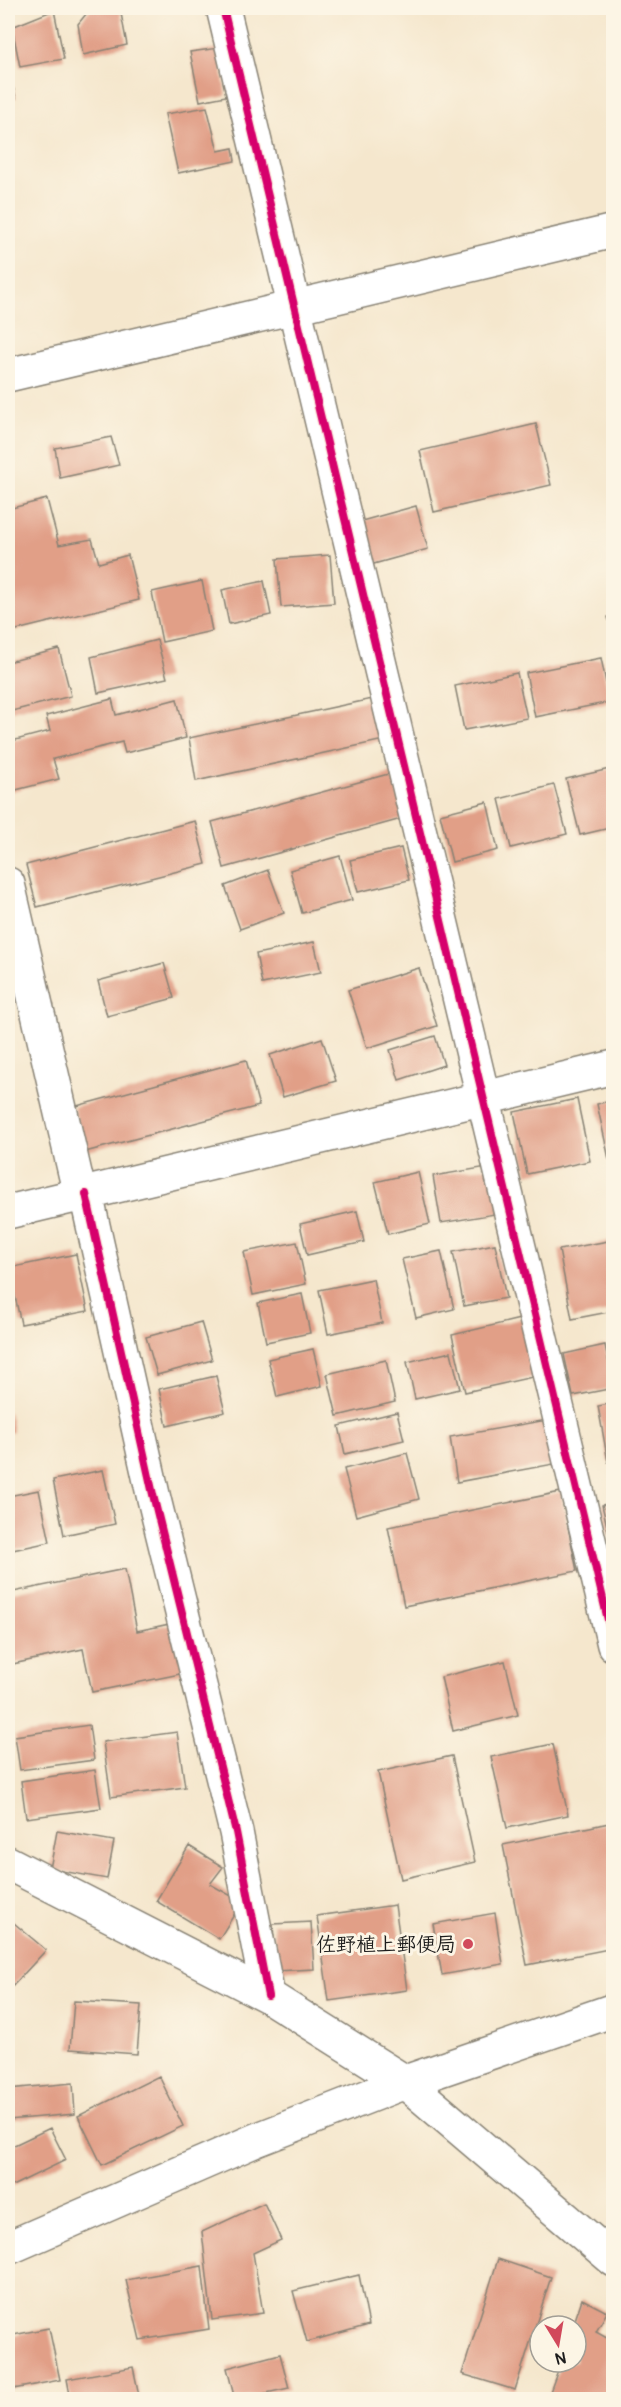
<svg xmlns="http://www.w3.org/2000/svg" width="621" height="2407" viewBox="0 0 621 2407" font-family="Pangolin,'Klee One',sans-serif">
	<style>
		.building { fill: #e19f87 }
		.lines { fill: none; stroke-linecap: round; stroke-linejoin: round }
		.minor-casing { stroke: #888274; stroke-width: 36 }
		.minor { stroke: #fff; stroke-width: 33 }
		.cycleway-casing { stroke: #fcf5e5; stroke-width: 11 }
		.cycleway { stroke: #d6006c; stroke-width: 8 }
		.poi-dot { fill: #d1495b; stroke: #fcf5e5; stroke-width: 2 }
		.labels { text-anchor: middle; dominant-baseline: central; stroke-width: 6; stroke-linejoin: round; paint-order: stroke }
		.poi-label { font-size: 20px; font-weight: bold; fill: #1c1c1c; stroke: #fcf5e5; text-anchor: end }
	</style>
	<rect width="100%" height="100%" fill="#fcf5e5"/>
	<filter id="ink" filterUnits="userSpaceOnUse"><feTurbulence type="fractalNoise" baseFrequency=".0167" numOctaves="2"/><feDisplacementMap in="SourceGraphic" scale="12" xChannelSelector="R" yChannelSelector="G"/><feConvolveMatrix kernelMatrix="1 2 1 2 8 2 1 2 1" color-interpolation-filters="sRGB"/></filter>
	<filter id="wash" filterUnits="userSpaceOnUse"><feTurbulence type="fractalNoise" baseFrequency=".008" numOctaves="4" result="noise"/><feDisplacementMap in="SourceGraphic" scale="24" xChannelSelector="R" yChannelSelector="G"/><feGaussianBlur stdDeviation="1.35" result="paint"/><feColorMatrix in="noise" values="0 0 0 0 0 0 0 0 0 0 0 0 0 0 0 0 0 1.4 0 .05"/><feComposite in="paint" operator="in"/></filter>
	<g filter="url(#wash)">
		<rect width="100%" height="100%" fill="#f5e7cd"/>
		<g id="blocks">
			<!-- building -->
			<path class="building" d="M91,8h29l7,37 -44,10 -5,-31z
				M54,10l10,49 -44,8 -8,-40z
				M219,48l7,48 -26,5 -10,-49z
				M8,68l8,30 -8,2z
				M207,107l11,44 15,-3 2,13 -57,12 -13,-59z
				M536,424l15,61 -117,27 -14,-61z
				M111,437l8,28 -59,13 -5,-30z
				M47,499l12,46 33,-6 7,24 29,-8 11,45 -131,32v-123z
				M416,506l12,43 -58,16 -12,-43z
				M330,555l4,48 -53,4 -4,-48z
				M202,581l10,50 -50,11 -10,-50z
				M264,581l7,34 -42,9 -7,-34z
				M614,616v23h-1l-5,-22z
				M157,640l10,38 -69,15 -7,-36z
				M59,649l12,47 -63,16v-50z
				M601,658l9,44 -75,15 -9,-44z
				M517,673l10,45 -63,12 -9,-44z
				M377,698l7,42 -188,41 -7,-43z
				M112,699l4,16 61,-16 9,39 -61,15 -3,-11 -69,17 6,20 -51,13v-50l42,-11 -4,-15z
				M614,768v59l-34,8 -14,-56z
				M392,773l13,45 -181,50 -12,-46z
				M554,785l13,49 -56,14 -12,-49z
				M487,802l11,48 -46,12 -12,-48z
				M195,821l11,43 -169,43 -11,-42z
				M401,848l8,32 -51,12 -8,-32z
				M340,856l12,44 -50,13 -12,-43z
				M268,870l16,43 -44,16 -15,-43z
				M314,942l7,30 -59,12 -6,-30z
				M164,963l10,35 -67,18 -9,-35z
				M419,968l18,58 -70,22 -19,-58z
				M435,1036l9,29 -45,15 -9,-30z
				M322,1038l14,43 -53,16 -13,-42z
				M246,1060l13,46 -174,46 -12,-45z
				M577,1099l13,62 -63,13 -13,-62z
				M614,1100v58l-5,1 -12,-55z
				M493,1166l8,47 -60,10 -8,-47z
				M418,1172l12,52 -42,10 -13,-52z
				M357,1211l7,31 -57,13 -7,-31z
				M614,1240v71l-42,8 -13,-69z
				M297,1242l9,42 -53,11 -9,-43z
				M495,1244l11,54 -42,8 -11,-54z
				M441,1251l13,58 -38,9 -14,-59z
				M76,1254l12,57 -67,13 -12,-56z
				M373,1279l9,44 -54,11 -9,-44z
				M302,1294l8,39 -44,9 -8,-39z
				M524,1318l13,58 -72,16 -13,-57z
				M201,1322l11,38 -55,15 -11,-38z
				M605,1345l9,43 -41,8 -9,-42z
				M313,1349l9,37 -45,11 -9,-38z
				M451,1352l9,37 -45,10 -8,-37z
				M386,1360l9,42 -58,14 -10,-42z
				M216,1376l9,36 -58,14 -8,-37z
				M614,1403v58l-6,1 -10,-56z
				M9,1412l4,20 -5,1v-20z
				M397,1412l7,28 -59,14 -6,-28z
				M547,1420l7,44 -97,18 -7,-45z
				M407,1453l12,46 -63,17 -12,-47z
				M103,1470l12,54 -51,11 -11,-55z
				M39,1490l11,52 -42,9v-55z
				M561,1492l16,79 -173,35 -16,-79z
				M614,1502v32l-5,1 -7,-30z
				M125,1569l12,62 37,-8 11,50 -93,19 -9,-43 -75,16v-72z
				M505,1661l13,54 -65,16 -12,-54z
				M89,1725l5,35 -74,10 -5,-34z
				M177,1732l8,55 -74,10 -8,-55z
				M553,1744l15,71 -61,13 -16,-71z
				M452,1756l23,106 -74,17 -23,-107z
				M95,1770l6,38 -75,10 -5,-37z
				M614,1822v126l-87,17 -24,-120z
				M57,1831l57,10 -7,38 -57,-10z
				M189,1846l34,21 -13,17 32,18 -23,37 -63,-38z
				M395,1905l12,85 -78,11 -12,-85z
				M495,1913l8,51 -61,11 -9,-51z
				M8,1918l38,32 -38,41z
				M311,1922l3,47 -38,2 -3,-47z
				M74,2001l67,4 -4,49 -67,-5z
				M159,2076l24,50 -81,39 -24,-49z
				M73,2083l2,31 -67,6v-31z
				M50,2128l16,32 -58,28v-40z
				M264,2203l17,37 -28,13 10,60 -51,7 -10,-88z
				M498,2259l53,18 -36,113 -53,-16z
				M202,2266l7,63 -69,11 -14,-60z
				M359,2275l10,50 -62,17 -14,-51z
				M582,2299l25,13 -11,20 18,10v58h-67l14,-38h15v-36h-3z
				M49,2328l11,52 -52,10v-54z
				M280,2354l9,34 -54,12 -8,-32z
				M133,2367l7,33h-69l-4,-21z"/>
		</g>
	</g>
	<g filter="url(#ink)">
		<use href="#blocks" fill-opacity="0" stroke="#888274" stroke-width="1.5"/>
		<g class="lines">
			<!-- minor casing -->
			<g class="minor-casing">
				<path id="minor" d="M223,8l391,1637
					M8,375l606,-144
					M8,884l72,311
					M86,1194l68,305 82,333 32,164
					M8,1212l606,-145
					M8,1863l260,133 137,86 209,178
					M8,2248l248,-108 149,-58 209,-72"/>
			</g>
			<!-- minor -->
			<use href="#minor" class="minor"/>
			<!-- cycleway casing -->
			<g class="cycleway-casing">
				<path id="cycleway" d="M223,8l391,1637
					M86,1194l68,305 82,333 32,164"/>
			</g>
			<!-- cycleway -->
			<use href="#cycleway" class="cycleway"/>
		</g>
	</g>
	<!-- markers -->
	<circle class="poi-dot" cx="468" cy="1944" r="6"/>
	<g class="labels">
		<!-- poi labels -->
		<g class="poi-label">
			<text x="456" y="1944">佐野植上郵便局</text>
		</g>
	</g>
	<!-- margin -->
	<rect width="621" height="2407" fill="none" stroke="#fcf5e5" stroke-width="30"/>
	<!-- north arrow -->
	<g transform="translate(558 2344) rotate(169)"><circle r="28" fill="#fcf5e5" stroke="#a29e95" stroke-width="1.5"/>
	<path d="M0-4.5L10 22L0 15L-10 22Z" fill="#d1495b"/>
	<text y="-9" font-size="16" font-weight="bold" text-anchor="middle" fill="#1c1c1c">N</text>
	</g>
</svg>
